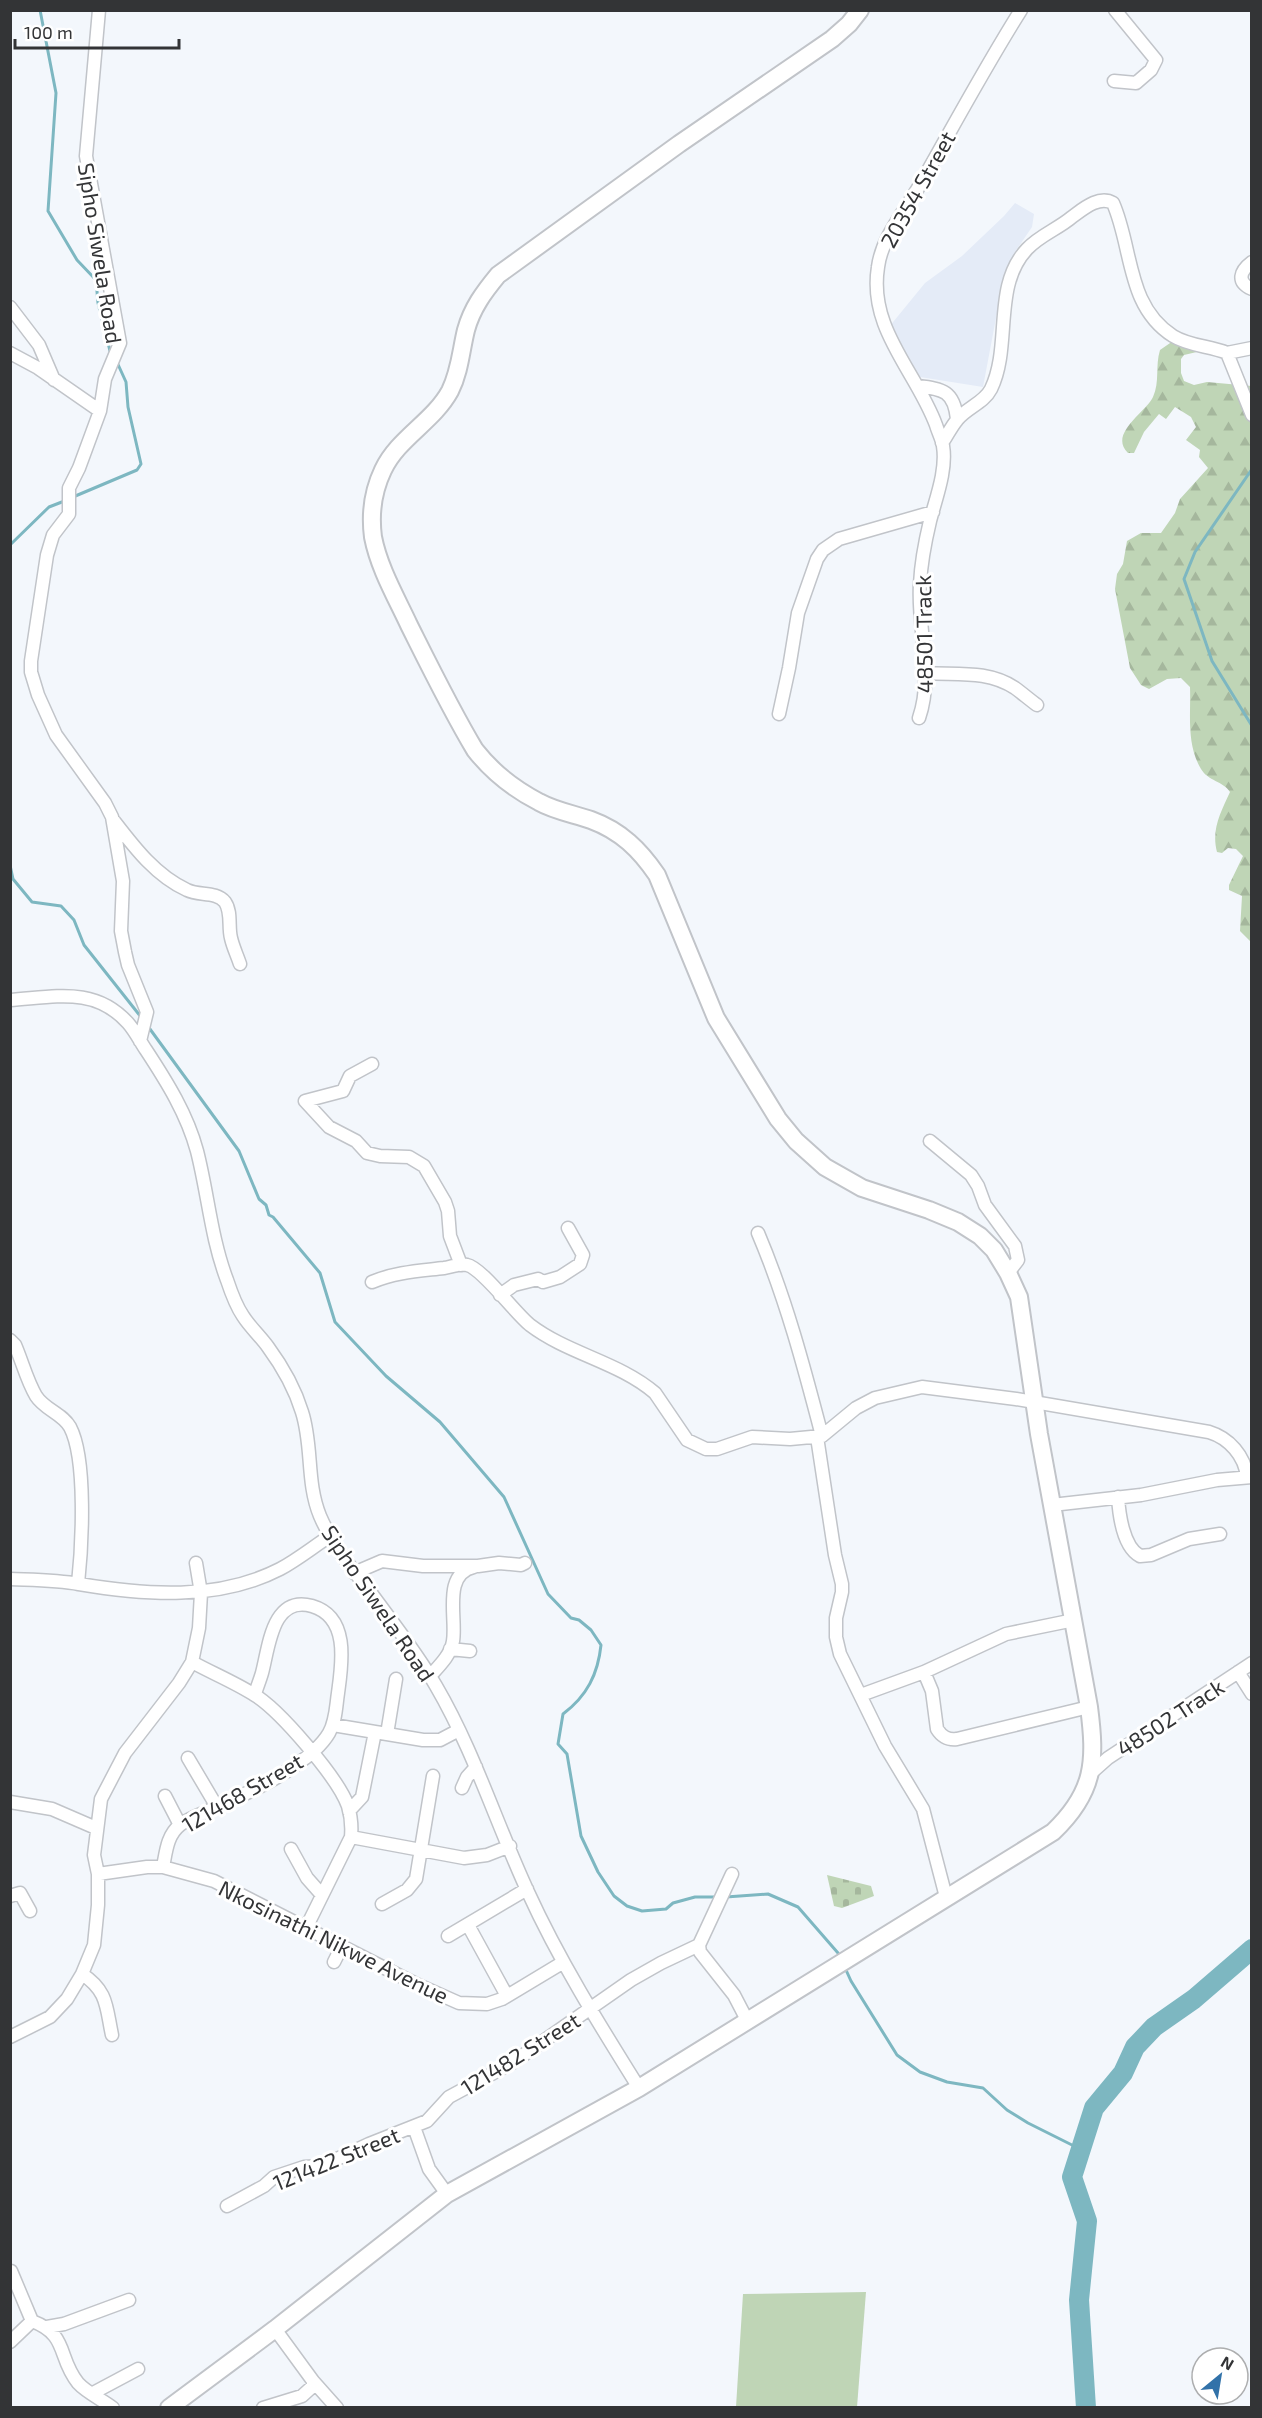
<svg xmlns="http://www.w3.org/2000/svg" width="1262" height="2418" viewBox="0 0 1262 2418" font-family="'Exo 2',sans-serif">
	<style>
		.built { fill: #e4ebf7 }
		.forest { fill: url(#forest-firs) }
		.cemetery { fill: url(#cemetery-stones) }
		.green { fill: #bfd5b6 }
		.lines { fill: none; stroke-linecap: round; stroke-linejoin: round }
		.stream { stroke: #7db7c1; stroke-width: 3 }
		.river { stroke: #7db7c1; stroke-width: 20 }
		.minor-casing { stroke: #c1c4c9; stroke-width: 15 }
		.tertiary-casing { stroke: #c1c4c9; stroke-width: 20 }
		.minor { stroke: #fff; stroke-width: 12 }
		.tertiary { stroke: #fff; stroke-width: 16 }
		.labels { text-anchor: middle; dominant-baseline: central; stroke-width: 6; stroke-linejoin: round; paint-order: stroke }
		.street-label { font-size: 22px; fill: #333436; stroke: #fff }
	</style>
	<defs>
		<pattern id="forest-firs" width="22" height="20" patternUnits="userSpaceOnUse" patternTransform="scale(1.5)"><rect width="22" height="20" fill="#bfd5b6"/><path d="M5 1l3.5 6h-7zM16 11l3.5 6h-7z" fill="#a5b79d"/></pattern>
		<pattern id="cemetery-stones" width="16" height="16" patternUnits="userSpaceOnUse" patternTransform="scale(1.5)"><rect width="16" height="16" fill="#bfd5b6"/><path d="M2 7V4a2 2 0 0 1 4 0v3zM10 15v-3a2 2 0 0 1 4 0v3z" fill="#a5b79d"/></pattern>
	</defs>
	<rect width="100%" height="100%" fill="#f3f7fc"/>
	<!-- built -->
	<path class="built" d="M1015,203l19,11 -2,13 -17,25 -12,29 -20,106 -63,-10 -31,-50 36,-44 37,-27 42,-40z"/>
	<!-- forest -->
	<path class="forest" d="M1173,341l28,10 -17,4 -3,4v14l3,8 10,4 13,-3 44,4v556l-11,-11 2,-35 -13,-6v-5l14,-29 -7,-7 -8,-1 -6,5 -5,-1c-6,-23 4,-40 13,-60 -7,-11 -22,-11 -29,-23 -15,-25 -10,-55 -11,-82l-9,-9 -14,1 -18,10 -8,-4 -11,-17 -15,-79 2,-15 6,-10 4,-23 14,-8h20l14,-20 5,-14 28,-31 -9,-11 1,-7 -14,-10 10,-13 -5,-10 -16,-10 -9,12 -7,-5 -15,18 -10,21h-6c-20,-19 18,-41 25,-56 7,-15 2,-31 7,-47z"/>
	<!-- cemetery -->
	<path class="cemetery" d="M827,1875l44,11 3,10 -32,12 -8,-2z"/>
	<!-- green -->
	<path class="green" d="M866,2292l-9,115h-121l7,-113z"/>
	<g class="lines">
		<!-- stream -->
		<path class="stream" d="M40,10l16,83 -8,118 29,49 19,20 2,23 13,52
			M1252,469l-57,83 -11,27 28,82 40,65
			M73,497l64,-27 4,-6 -13,-57 -2,-25 -10,-22
			M10,545l39,-38 18,-7
			M10,865l3,14 19,23 29,4 13,14 10,25 57,72
			M147,1025l92,126 20,48 7,6 3,10 4,2 47,56 15,49 51,54 54,46 64,75 44,97 23,24 8,2 12,10 10,15c-3,29 -14,51 -38,69l-5,30 9,10 14,82 17,36 16,24 13,10 15,5 24,-2 7,-6 22,-6h20
			M726,1897l42,-3 30,13 40,46
			M846,1970l5,11 46,74 23,17 27,10 36,6 24,22 21,13 52,26"/>
		<!-- river -->
		<path class="river" d="M1086,2408l-7,-108 8,-79 -15,-44 22,-69 29,-35 12,-26 19,-20 40,-28 58,-50"/>
		<!-- minor casing -->
		<g class="minor-casing">
			<path id="minor" d="M99,10l-13,146 34,187 -15,36 -5,32 -21,57 -10,20v26l-16,21 -6,20 -16,106v11l7,23 18,40 49,68 7,14 11,64 -2,50 4,21 3,13 19,47 -7,29
				M1114,81l22,2 15,-13 5,-10 -41,-50
				M1252,262c-12,9 -16,20 0,27
				M10,307l29,38 15,35
				M10,353l28,15 62,43
				M1227,353l25,-5
				M918,386c25,3 36,5 39,33
				M942,443c5,-7 9,-16 15,-23 9,-12 27,-17 34,-31 21,-43 1,-103 36,-140 13,-14 31,-20 45,-32 11,-8 27,-22 41,-14 20,45 13,103 60,133 16,10 37,10 54,17l25,62
				M927,673c30,2 61,-3 88,15 7,5 15,12 22,17
				M779,714l10,-46 9,-55 19,-54 6,-9 16,-11 94,-27
				M919,718c15,-43 -2,-89 1,-134 1,-21 5,-42 10,-63 6,-23 17,-51 13,-75 -1,-7 -5,-14 -7,-21 -20,-54 -68,-96 -58,-158 4,-31 28,-57 43,-84 33,-58 64,-116 100,-173
				M114,821c20,26 42,55 73,69 12,6 29,1 38,12 7,10 3,25 6,36 2,9 6,17 9,26
				M10,1000c45,-3 85,-14 118,23 7,8 12,18 18,27 21,32 41,64 51,101 11,43 14,87 30,129 4,12 9,26 16,36 7,11 17,20 25,31 14,19 27,42 34,65 11,34 4,70 18,104 12,28 32,53 51,77 22,30 46,60 65,93 38,65 60,137 92,206 31,68 71,132 111,196
				M372,1064l-22,12 -7,15 -38,10 24,26 27,14 11,12 13,3 29,1 15,9 21,36 3,9 2,25 11,29
				M930,1141l41,34 7,11 7,19 30,41 3,14 -10,13
				M758,1233c28,66 46,134 64,203
				M372,1282c24,-10 47,-11 72,-14 7,-1 16,-5 23,-3 15,3 47,47 63,60 38,29 89,37 125,68l32,47 19,9h11l35,-12 38,2 32,-3 34,-28 19,-10 47,-11 94,12 193,33c20,6 36,24 38,45
				M500,1295l14,-10 24,-6 5,3 17,-5 20,-13 3,-9 -15,-27
				M10,1340l5,5c7,16 12,36 21,51 9,14 26,17 34,31 17,32 12,120 8,157
				M817,1437l18,118 7,29v8l-6,26v19l4,17 45,92 38,63 23,88
				M1118,1497c1,16 5,50 22,59l11,-1 38,-16 31,-5
				M1052,1505l89,-10 76,-15 35,-3
				M354,1573l28,-12 41,5h55l21,-3 22,2 4,-2
				M10,1579c23,1 47,1 69,5 66,11 139,17 201,-15 17,-9 33,-22 50,-33
				M450,1649l20,2
				M192,1662c20,11 42,20 61,32 26,15 85,84 95,112 3,10 4,20 3,31l-45,91
				M924,1672l8,19 5,38c5,8 11,11 20,10l132,-32
				M1238,1672l14,22
				M430,1676c8,-9 21,-21 23,-35 4,-23 -11,-67 21,-74
				M861,1695l63,-23 82,-38 68,-14
				M333,1725l90,15h17l19,-10
				M387,1734l9,-55
				M188,1758l29,49
				M1090,1774l18,-16 144,-95
				M462,1788l5,-11 9,-10
				M165,1796l15,29
				M10,1802l42,7 44,19
				M349,1811l13,-14 13,-65
				M351,1837l113,21 23,-3 23,-9
				M291,1849l16,29 15,17
				M163,1867c3,-15 4,-32 17,-42 9,-7 22,-11 32,-16 28,-13 60,-26 85,-45 11,-7 25,-19 32,-31 7,-12 7,-27 9,-40 4,-29 12,-76 -26,-87 -40,-11 -43,41 -50,67 -2,7 -5,14 -7,21
				M98,1874l49,-7h16l51,14 200,102 45,20 28,1 15,-5 60,-36
				M732,1874l-33,71 1,7 34,43 13,25
				M10,1896l10,-3 10,18
				M382,1904l25,-14 9,-11 17,-103
				M468,1925l39,71
				M448,1936l79,-47
				M334,1962l8,-16
				M82,1974c26,17 24,33 30,61
				M10,2037l40,-20 17,-18 15,-25 12,-29 4,-40v-31l-4,-19 7,-56 24,-46 54,-70 13,-21 7,-34 2,-35 -5,-30
				M414,2127l15,42 18,25
				M227,2206l37,-20 10,-9 30,-10 18,-1 47,-22 58,-23 22,-24 63,-34 119,-83 30,-17 38,-18
				M11,2271l21,50
				M32,2321c37,14 25,36 46,62 9,10 25,17 35,25
				M47,2327l17,-3 65,-24
				M10,2342l22,-21
				M313,2381l24,27
				M93,2393l45,-24
				M263,2408l39,-12 11,-10v-5l-38,-52"/>
		</g>
		<!-- tertiary casing -->
		<g class="tertiary-casing">
			<path id="tertiary" d="M169,2408l106,-79 172,-135 192,-106 414,-256c42,-40 43,-71 36,-125l-50,-273 -20,-137 -11,-24 -14,-23 -14,-14 -22,-14 -29,-12 -67,-22 -37,-21 -29,-26 -18,-22 -62,-101 -59,-143c-17,-25 -36,-44 -66,-55 -17,-6 -36,-9 -52,-18 -25,-13 -46,-29 -64,-52 -24,-40 -45,-83 -66,-125 -13,-28 -30,-57 -36,-88 -3,-23 0,-46 10,-67 15,-32 50,-48 67,-79 10,-20 11,-41 16,-61 6,-22 18,-38 32,-55l181,-131 153,-105 17,-15 11,-14"/>
		</g>
		<!-- minor -->
		<use href="#minor" class="minor"/>
		<!-- tertiary -->
		<use href="#tertiary" class="tertiary"/>
	</g>
	<g class="labels">
		<!-- street labels -->
		<g class="street-label">
			<text transform="translate(917 189) rotate(-61)">20354 Street</text>
			<text transform="translate(101 253) rotate(81)">Sipho Siwela Road</text>
			<text transform="translate(923 634) rotate(-91)">48501 Track</text>
			<text transform="translate(379 1603) rotate(56)">Sipho Siwela Road</text>
			<text transform="translate(1170 1717) rotate(-33)">48502 Track</text>
			<text transform="translate(242 1792) rotate(-30)">121468 Street</text>
			<text transform="translate(334 1941) rotate(26)">Nkosinathi Nikwe Avenue</text>
			<text transform="translate(520 2053) rotate(-32)">121482 Street</text>
			<text transform="translate(336 2158) rotate(-22)">121422 Street</text>
		</g>
	</g>
	<!-- border -->
	<rect width="1262" height="2418" fill="none" stroke="#333436" stroke-width="24"/>
	<!-- north arrow -->
	<g transform="translate(1220 2376) rotate(30)"><circle r="28" fill="#ffffff" stroke="#adaeaf" stroke-width="1.5"/>
	<path d="M0-4.5L10 22L0 15L-10 22Z" fill="#3272a9"/>
	<text y="-9" font-size="16" font-weight="bold" text-anchor="middle" fill="#333436">N</text>
	</g>
	<!-- scale -->
	<path d="M15 39v9h164v-9" fill="none" stroke="#333436" stroke-width="3"/>
	<text x="24" y="39" font-size="18" fill="#333436" stroke="#ffffff" stroke-width="4.5" paint-order="stroke">100 m</text>
</svg>
